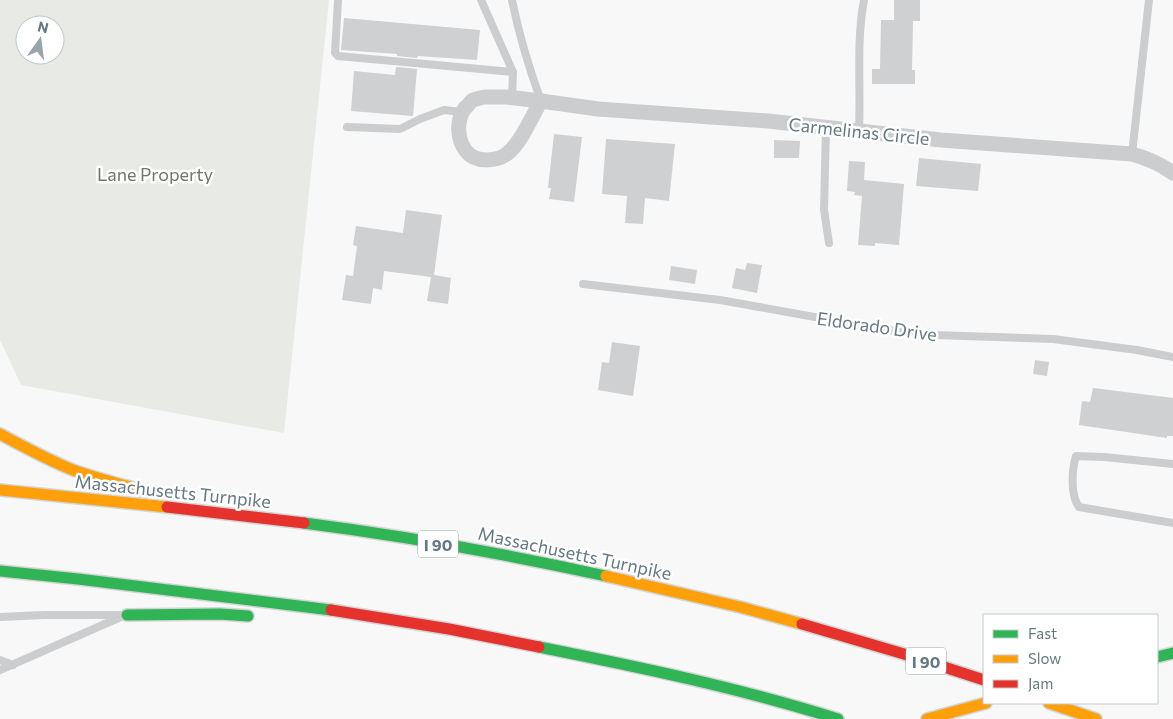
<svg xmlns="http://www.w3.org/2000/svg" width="1173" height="719" viewBox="0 0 1173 719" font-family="Commissioner,sans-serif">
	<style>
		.green { fill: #e8eae5; fill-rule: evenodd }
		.building { fill: #ced0d1 }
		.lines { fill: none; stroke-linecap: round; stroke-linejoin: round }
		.fast-casing { stroke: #d4d5d6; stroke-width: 14 }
		.slow-casing { stroke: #d4d5d6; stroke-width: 14 }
		.jam-casing { stroke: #d4d5d6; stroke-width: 14 }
		.lane { stroke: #cbcdce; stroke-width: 8 }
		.street { stroke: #cbcdce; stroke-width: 15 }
		.fast { stroke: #30b455; stroke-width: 11 }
		.slow { stroke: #ff9f0a; stroke-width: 11 }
		.jam { stroke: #e5322d; stroke-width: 11 }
		.labels { text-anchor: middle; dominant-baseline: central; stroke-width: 5; stroke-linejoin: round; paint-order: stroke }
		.shield { fill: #fff; stroke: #93a1a8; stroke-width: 1 }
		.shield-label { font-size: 16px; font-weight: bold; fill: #657982 }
		.street-label { font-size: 18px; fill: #657982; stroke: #fff }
		.park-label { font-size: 18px; fill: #6a7a64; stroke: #fff }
	</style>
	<rect width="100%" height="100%" fill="#f8f8f8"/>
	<!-- green -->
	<path class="green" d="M0,0h329l-45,433 -263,-48 -21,-45zM25,25h30v30h-30z"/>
	<!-- building -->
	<path class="building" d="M894,0h26v21h-7l-1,49h3v14h-43v-15h8l1,-49h13z
		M344,18l136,12 -3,30 -59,-4 -1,2 -20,-2v-2l-56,-4z
		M396,67l21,2 -4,47 -62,-5 3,-40 41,4z
		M554,134l28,3 -8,65 -25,-3 2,-11h-3z
		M606,139l69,5 -6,57 -24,-3 -2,26 -18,-1 2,-27 -25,-2z
		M774,140l26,1 -1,17h-25z
		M919,158l62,6 -3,27 -62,-5z
		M849,161l16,1 -1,18 40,4 -5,61 -24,-2v3l-17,-1 4,-49 -8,-1 1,-3 -8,-1z
		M406,210l36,5 -8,60 17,3 -3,26 -21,-3 4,-24 -47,-6 -2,19 -9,-2 -2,16 -29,-4 4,-25 7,1 4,-30 -4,-1 3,-19 47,7z
		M747,263l15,2 -5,28 -25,-5 4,-20 9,2z
		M671,266l26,4 -2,14 -26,-4z
		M612,342l28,4 -7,50 -35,-6 4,-28 7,1z
		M1035,360l14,2 -2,14 -14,-2z
		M1093,388l80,10v38h-6v2l-88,-13 3,-24 8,1z"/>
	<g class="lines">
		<!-- fast casing -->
		<g class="fast-casing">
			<path id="fast" d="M304,523c101,13 202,31 302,53
				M0,571l78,8 253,31
				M127,615l93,-1 28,2
				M539,647c100,20 201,41 299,72
				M1157,657l16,-4"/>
		</g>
		<!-- slow casing -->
		<g class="slow-casing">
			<path id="slow" d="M0,434c24,13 48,26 73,36 25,9 50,15 75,22
				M0,490l167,17
				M606,576l134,31 62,17
				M1049,703l47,16
				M927,719l59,-16"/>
		</g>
		<!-- jam casing -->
		<g class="jam-casing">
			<path id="jam" d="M167,507l137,16
				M331,610l118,19 90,18
				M802,624l102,30 80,26"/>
		</g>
		<!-- lane -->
		<path class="lane" d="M338,0l-3,53 3,3 175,16
			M481,0l32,72 -1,26
			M512,0c7,35 17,68 29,101
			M347,127l53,2 20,-10 24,-9 18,2
			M826,127l-2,83 5,33
			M859,130c2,-43 -3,-88 5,-130
			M1132,154l17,-154
			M583,284l137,16 167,30 46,5 120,4 84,11 36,7
			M1173,464l-69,-7 -28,-1c-4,13 -6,39 3,51l94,16
			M0,617l44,-2h79
			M0,660l13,5
			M0,670l123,-54"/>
		<!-- street -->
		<path class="street" d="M484,97h23l34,4c-9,15 -20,42 -33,52 -11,9 -33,10 -42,-2 -9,-11 -10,-31 -1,-43 3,-2 5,-6 8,-8 3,-1 8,-2 11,-3z
			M541,101l57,8 170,12 173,19 191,14c15,4 28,10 41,19"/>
		<!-- fast -->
		<use href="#fast" class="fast"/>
		<!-- slow -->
		<use href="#slow" class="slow"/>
		<!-- jam -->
		<use href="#jam" class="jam"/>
	</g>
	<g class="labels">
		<!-- shield labels -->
		<g class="shield">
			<rect x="418" y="530.5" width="40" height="27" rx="4"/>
			<rect x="906" y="647.5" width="40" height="27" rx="4"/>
		</g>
		<g class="shield-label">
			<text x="438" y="544">I 90</text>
			<text x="926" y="661">I 90</text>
		</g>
		<!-- street labels -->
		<g class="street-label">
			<text transform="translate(859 131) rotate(6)">Carmelinas Circle</text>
			<text transform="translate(877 326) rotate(8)">Eldorado Drive</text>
			<text transform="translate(173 491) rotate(6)">Massachusetts Turnpike</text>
			<text transform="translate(575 553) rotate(12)">Massachusetts Turnpike</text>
		</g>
		<!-- park labels -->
		<g class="park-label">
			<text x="155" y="174">Lane Property</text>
		</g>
	</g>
	<!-- legend -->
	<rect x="983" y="614" width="175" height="90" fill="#ffffff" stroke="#c1c9cd"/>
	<rect x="993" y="630" width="25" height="8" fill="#30b455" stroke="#c1c9cd"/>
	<text x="1028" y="639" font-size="15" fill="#657982">Fast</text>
	<rect x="993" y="655" width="25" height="8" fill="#ff9f0a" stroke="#c1c9cd"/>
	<text x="1028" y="664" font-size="15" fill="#657982">Slow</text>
	<rect x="993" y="680" width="25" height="8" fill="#e5322d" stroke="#c1c9cd"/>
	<text x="1028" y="689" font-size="15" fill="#657982">Jam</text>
	<!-- north arrow -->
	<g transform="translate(40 40) rotate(14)"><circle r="24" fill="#ffffff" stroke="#c1c9cd"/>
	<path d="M0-4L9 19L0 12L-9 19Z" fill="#98a5ab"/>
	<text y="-8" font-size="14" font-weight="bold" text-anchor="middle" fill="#657982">N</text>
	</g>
</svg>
